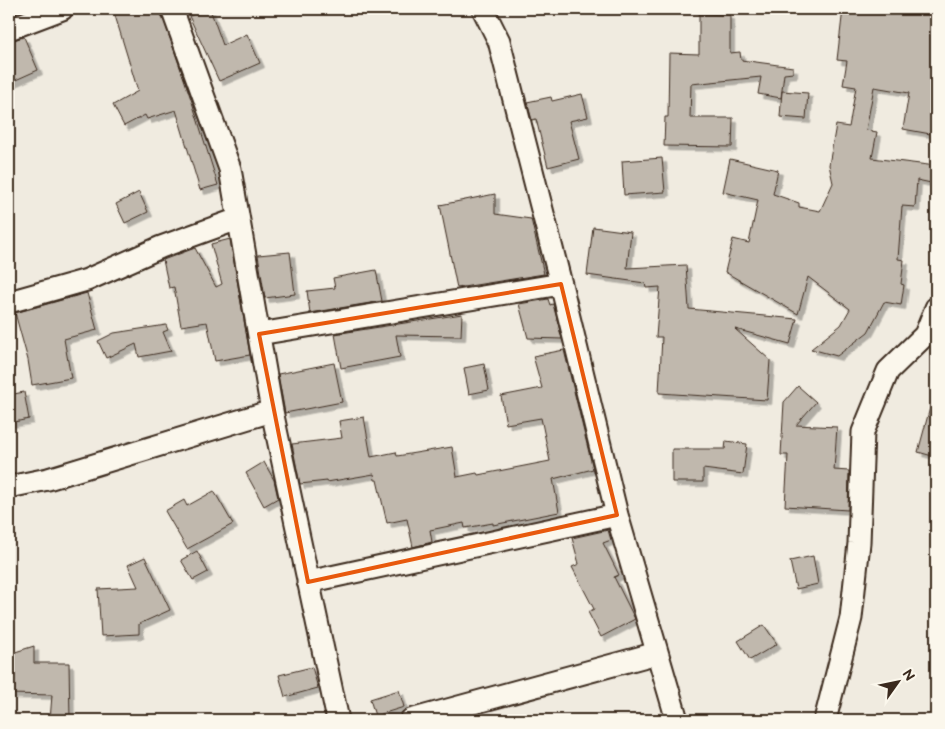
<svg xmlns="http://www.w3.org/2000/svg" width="945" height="729" viewBox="0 0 945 729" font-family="'Balsamiq Sans',sans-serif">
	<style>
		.building { fill: #c0b8ad; stroke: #3b2a1e; filter: url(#shadow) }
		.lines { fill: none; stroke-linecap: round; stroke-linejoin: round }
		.minor-casing { stroke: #3b2a1e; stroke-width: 25 }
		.minor { stroke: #fbf7ec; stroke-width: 21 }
		.marked { fill: none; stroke: #e8590c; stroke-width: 4; stroke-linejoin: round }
	</style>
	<defs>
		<filter id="shadow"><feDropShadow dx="4.5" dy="4.5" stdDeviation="0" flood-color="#0004"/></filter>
	</defs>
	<rect width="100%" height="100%" fill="#f0ebe0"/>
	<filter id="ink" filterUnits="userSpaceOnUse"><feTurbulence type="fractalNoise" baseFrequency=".02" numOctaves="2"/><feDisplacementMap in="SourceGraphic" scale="10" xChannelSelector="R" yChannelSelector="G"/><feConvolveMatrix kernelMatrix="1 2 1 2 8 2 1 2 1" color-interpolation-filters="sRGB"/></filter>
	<g filter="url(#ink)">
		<!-- building -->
		<path class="building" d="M113,9h47l32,93 26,83 -18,5 -24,-80 -29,9 -2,-4 -21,11 -11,-21 25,-14z
			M210,9l13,36 24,-11 13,29 -41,18 -30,-65z
			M843,9h93v126l-33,-6 6,-36 -35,-6 -8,43 11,2 -5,26 64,8v18l-19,-4 -2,27 -13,-1 -4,53 6,1 -3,24 3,1 -3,20 -17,-3 -16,30 -31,24 -26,-7 30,-24 9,-16 -42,-32 -10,37 -73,-42 8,-33 16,4 9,-43 -35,-8 7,-33 48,11 -5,24 26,9v4l21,4 1,-2 12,-26 -4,-18 7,-40 13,2 7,-40 -13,-2 4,-24 -10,-1z
			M699,14l31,1v38l10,-1 1,8 52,7v6l-9,1 -3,24 -23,-4 3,-17 -70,7 -1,34h43l-1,29 -68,-1 1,-29h3l1,-64 30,1z
			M24,37l14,33 -29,13v-42z
			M782,91l26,2 -2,26 -26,-2z
			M582,94l6,23 -19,4 10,38 -31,8 -12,-48 -4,1 -5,-18 24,-5 1,4z
			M662,158l3,34 -41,3 -2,-34z
			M139,192l9,20 -23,11 -9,-19z
			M495,194v20l36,5 13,55 -87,14 -17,-83z
			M593,227l38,5 -4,36 59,-3 3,44 108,10 -7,25 -55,-15 35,31 -3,40 -108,-7 3,-56h-6l4,-50 -14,1 -1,-5 -58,-8z
			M230,239l20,116 -35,6 -8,-39 -26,4 -7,-39 -5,1 -6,-28 32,-12 21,39 6,-3 -11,-40z
			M290,252l5,42 -30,4 -7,-43z
			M376,270l6,31 -72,12 -3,-22 28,-3 -2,-10z
			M87,293l10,37 -33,9 7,39 -39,7 -4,-25 -13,-47z
			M548,299l2,6 3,-1 9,35 -34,-1 -9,-34z
			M462,314l-1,22 -65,-1 4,22 -59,11 -6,-34z
			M166,325l2,5 -5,2 8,19 -32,6 -3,-13 -30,14 -8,-17 16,-8z
			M564,350l29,119 -40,10 6,33 -66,13v-2l-28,5 -1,-5 -34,7 2,12 -19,5 -6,-28 -20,4 -10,-43h-2l-1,-6 -47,8v-1l-27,3 -8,-40 50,-6 -3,-17 25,-4 7,40 25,-5 1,4 55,-9 5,30 20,-4 1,2 72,-14 -9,-43 -35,6 -5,-28 41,-8 -9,-32z
			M334,363l8,39 -57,11 -7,-39z
			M484,364l5,26 -20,4 -5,-26z
			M798,386l18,16 -20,23 41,2 -3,43 15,1 -1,39 -63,-4 3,-51h-7l3,-53z
			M24,392l5,27 -20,4v-28z
			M931,404l5,1v52l-18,-5z
			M726,441l21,3 -4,30 -40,-5v13h-31v-33h53z
			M264,462l10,18 4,18 -14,8 -18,-33z
			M214,491l19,33 -46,25 -22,-38 19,-11 3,6z
			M608,530l3,10 -8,3 16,32 -5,2 21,42 -34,18 -13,-25 6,-3 -22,-42 7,-3 -7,-26z
			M197,551l11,21 -15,8 -12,-20z
			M813,556l5,28 -22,5 -6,-28z
			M145,557l25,53 -31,14v10l-38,2 -3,-47 40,-2 -10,-22z
			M764,625l13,19 -27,16 -12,-19z
			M34,646v17h35l1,57h-20l2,-25 -43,-1v-40z
			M312,667l6,21 -33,9 -6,-22z
			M399,690l5,17 -29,9 -5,-17z"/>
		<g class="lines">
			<!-- minor casing -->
			<g class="minor-casing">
				<path id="minor" d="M172,9l58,160 42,242 66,309
					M483,9l16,32 62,243 56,231 60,205
					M9,29l53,-20
					M9,302l78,-22 74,-33 77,-28
					M259,334l302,-50
					M9,487l39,-8 224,-68
					M308,582l309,-67
					M411,720l246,-67
					M825,720l26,-102 8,-75 4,-111 25,-61 37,-36 11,-27"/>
			</g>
			<!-- minor -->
			<use href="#minor" class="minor"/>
		</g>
	</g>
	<!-- marked area -->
	<path class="marked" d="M561,284l56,231 -309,67 -49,-248z"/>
	<!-- margin -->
	<rect width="945" height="729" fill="none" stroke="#fbf7ec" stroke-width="30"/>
	<rect x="15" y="15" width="915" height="699" fill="none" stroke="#3b2a1e" stroke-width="2" filter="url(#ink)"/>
	<!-- north arrow -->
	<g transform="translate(898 682) rotate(57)" stroke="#fbf7ec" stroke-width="4" paint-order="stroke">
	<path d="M0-4L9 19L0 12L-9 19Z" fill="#3b2a1e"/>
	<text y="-8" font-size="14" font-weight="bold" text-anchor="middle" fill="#3b2a1e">N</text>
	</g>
</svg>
